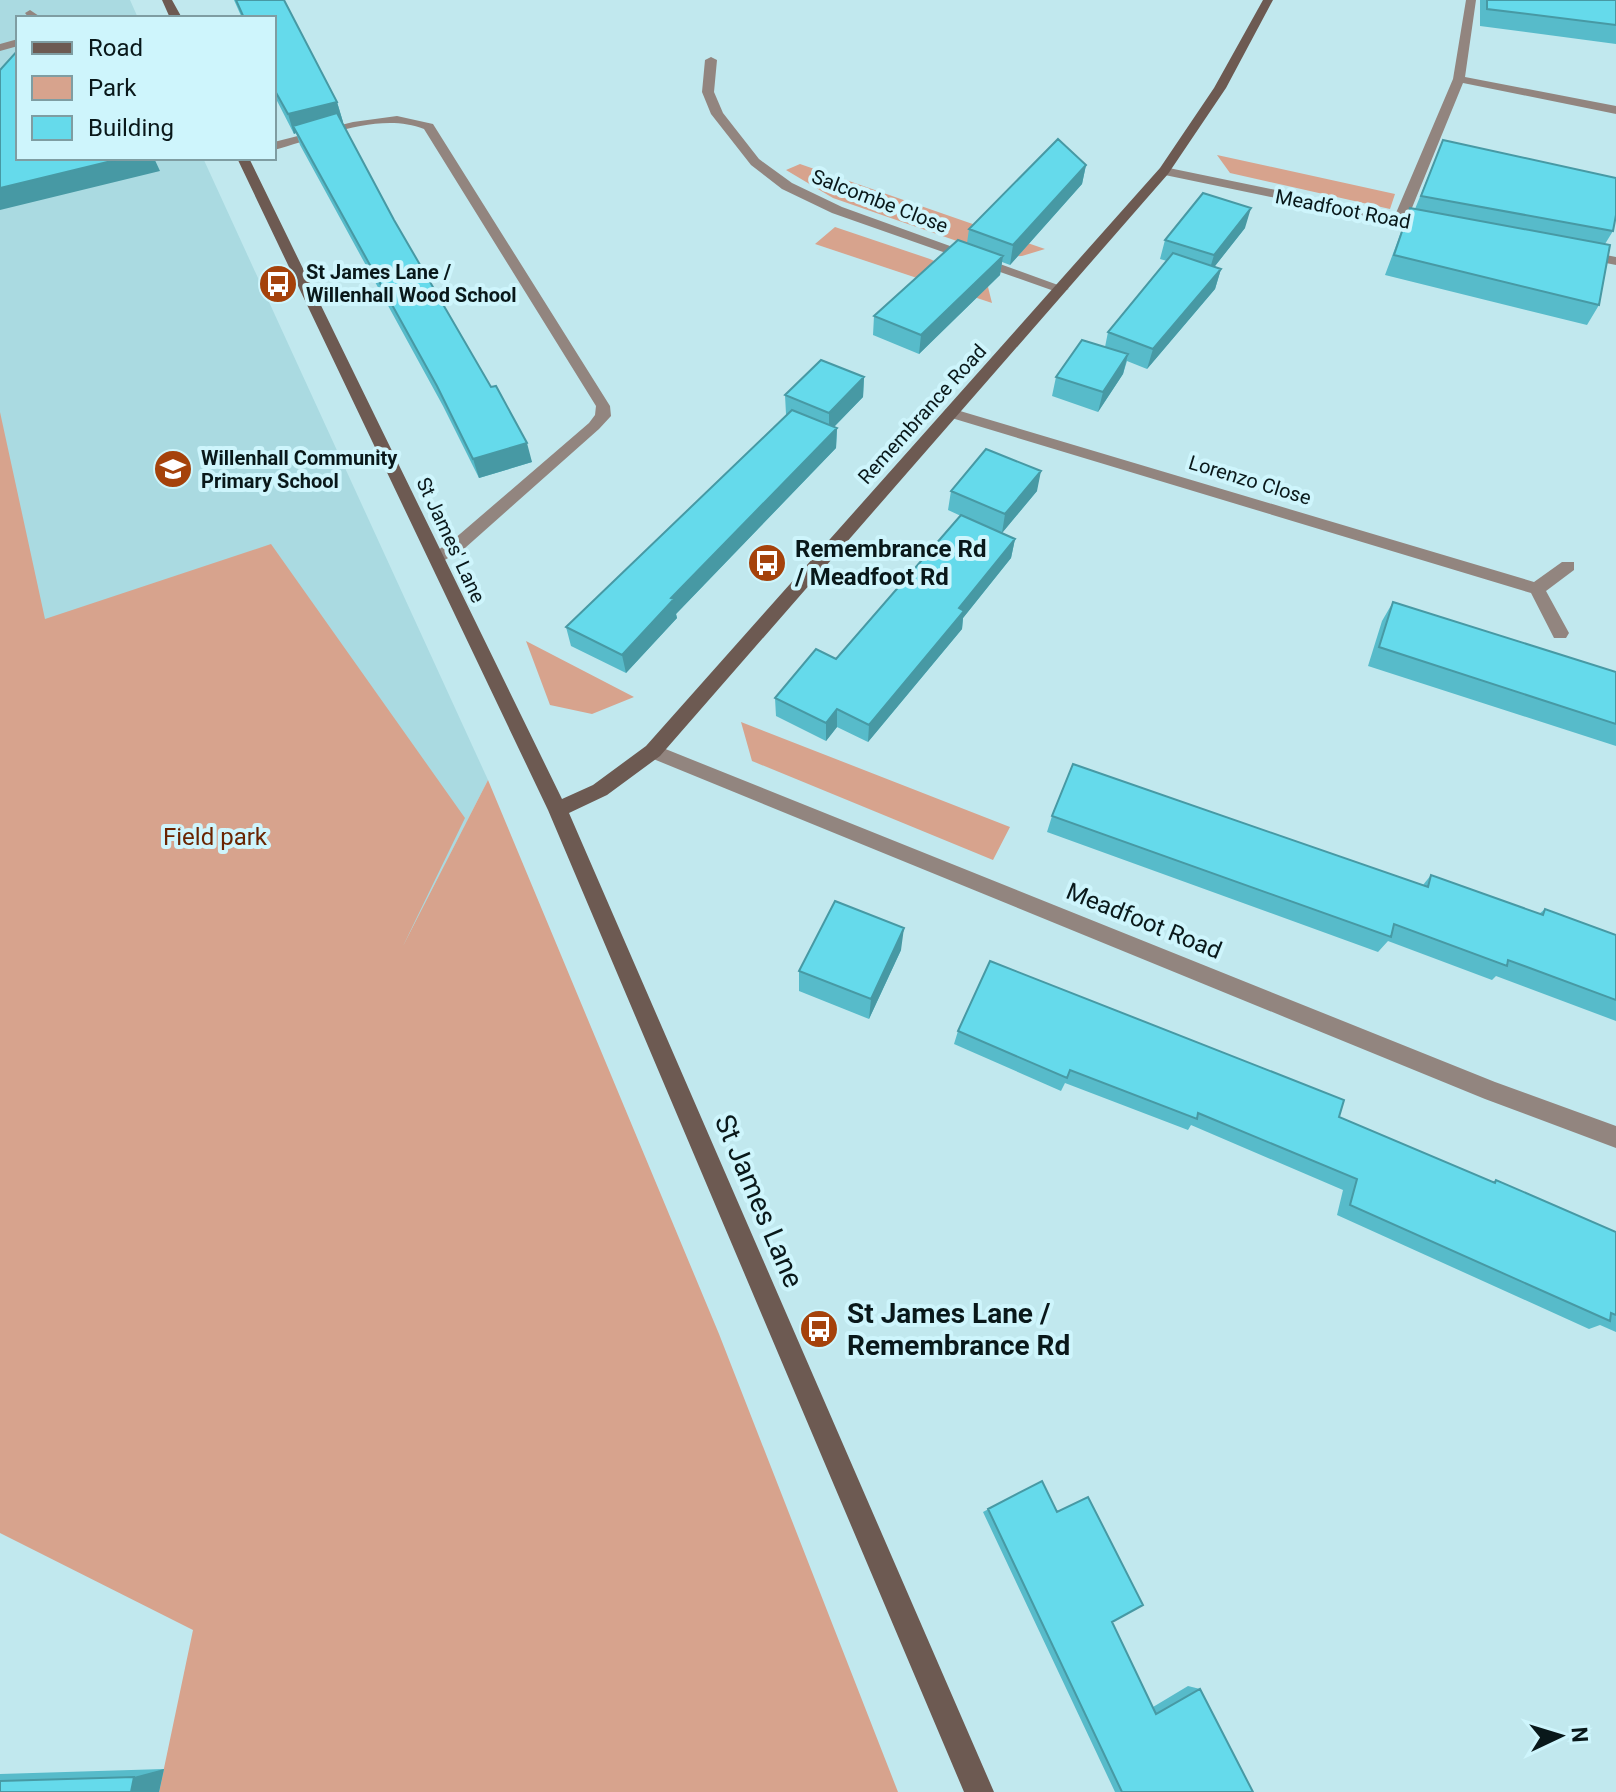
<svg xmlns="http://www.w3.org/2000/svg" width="1616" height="1792" viewBox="0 0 1616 1792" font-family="Roboto,sans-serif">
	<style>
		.built { fill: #aadae1 }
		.green { fill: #d7a38d }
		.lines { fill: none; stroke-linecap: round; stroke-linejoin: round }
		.lane { fill: #92857f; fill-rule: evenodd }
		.street { fill: #92857f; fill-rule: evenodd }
		.secondary { fill: #6d5a52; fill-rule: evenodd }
		.wall { fill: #57bbca }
		.shaded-wall { fill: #4799a4 }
		.building { fill: #65daeb; stroke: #4799a4; stroke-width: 2 }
		.labels { text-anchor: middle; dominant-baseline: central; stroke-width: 8; stroke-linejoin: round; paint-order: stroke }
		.far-street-label { font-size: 20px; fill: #09181a; stroke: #cef5fc }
		.far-poi-label { font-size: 20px; font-weight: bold; fill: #09181a; stroke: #cef5fc; text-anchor: start }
		.poi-label { font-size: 24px; font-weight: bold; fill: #09181a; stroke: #cef5fc; text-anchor: start }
		.park-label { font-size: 24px; fill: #6a2400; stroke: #cef5fc }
		.street-label { font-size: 24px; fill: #09181a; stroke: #cef5fc }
		.near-street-label { font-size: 28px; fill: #09181a; stroke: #cef5fc }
		.near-poi-label { font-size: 28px; font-weight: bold; fill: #09181a; stroke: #cef5fc; text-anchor: start }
	</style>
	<rect width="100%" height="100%" fill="#c1e8ee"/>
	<!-- built -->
	<path class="built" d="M0,0h130l8,18h-120v140h185l285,622 -141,276 -347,-66z"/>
	<!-- green -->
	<path class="green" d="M1217,155l178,39 -5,15 -160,-36z
		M800,164l245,85 -23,7 -19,1 -170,-59 -47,-28z
		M835,227l95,32 58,28 4,16 -177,-59z
		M0,412l45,207 226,-75 194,274 -62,128 85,-166 231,554 179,458h-739l34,-162 -193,-97z
		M526,641l108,56 -42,17 -42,-9z
		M741,722l269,105 -17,33 -241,-99z"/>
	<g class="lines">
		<!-- lane -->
		<path class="lane" d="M1466,0h10l-11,77 151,29v8l-153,-31 -56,137 -12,3 -2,-3 60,-141z
			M30,10l12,8h-13l-4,-5z
			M18,39v7l-18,5v-7z
			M397,116l36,8 177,282 1,10 -12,13 -134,119 -27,16 -6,-2v-8l21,-14 136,-117 6,-8 1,-9 -172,-277c-45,-18 -105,9 -150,21v-8l79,-20z"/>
		<!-- street -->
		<path class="street" d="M711,57l6,3 -3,32 9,21 36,46 33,24 50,24 227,82 -12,3 -225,-79 -50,-24 -31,-24 -40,-51 -9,-22 3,-32z
			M1164,167l267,55 7,4 -7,4 -271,-56 -2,-3z
			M1581,250l35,7v8l-40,-8 -2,-3z
			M950,408l584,174 28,-20h12v8l-28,21 23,42 -3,5h-12l-23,-45 -586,-177v-6z
			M653,744l842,338 121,44v22l-131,-49 -839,-343 -2,-5z"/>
		<!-- secondary -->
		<path class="secondary" d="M162,0h10l10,18h-12z
			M1263,0h10l-47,88 -58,86 -508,582 -53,39 -38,18 425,979h-30l-416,-982 -311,-652h12l313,641 31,-14 53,-39 514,-578 54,-80z"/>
	</g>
	<!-- wall -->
	<path class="wall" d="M234,0h50l53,102 6,20h-2l53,98 138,242 -53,16 -36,-72 -143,-261 -4,-12 -2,1 -20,-39v-77h-32z
		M1480,0h136v44l-136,-18z
		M1443,140l170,91 -8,13 -6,61 -12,20 -202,-50 25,-67 5,1z
		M1086,165l-4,19 -72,81 -8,-3 -2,13 -81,79 -46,-19 1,-19 93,-73 2,-14z
		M1245,228l-31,39 7,2 -6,20 -68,80 -20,-8 -4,13 -25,38 -46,-16 4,-19 49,-30 3,-15 59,-71 -7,-2 5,-19z
		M864,377l-1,20 -29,30 3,1 -1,20 -160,166 1,4 -51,55 -55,-27 -5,-19 221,-212 -1,-1 -1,-19z
		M951,491h86l-35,42 13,6 -4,19 -48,60 -1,11 -94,113 -31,-15 -11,14 -50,-25 -1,-18 61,-39 125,-143 -13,-6z
		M1393,602l223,70v74l-248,-80 14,-45z
		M1052,816l371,69 8,-10 108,39 6,-5 71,26v86l-120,-45 -4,4 -104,-39 -10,11 -331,-120z
		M901,950l-32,69 -70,-28v-20z
		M958,1031l381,86 153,65 4,-2 120,52v100l-16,-7 -11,4 -252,-114 6,-25 -152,-65 -3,5 -123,-47 -4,8 -107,-47z
		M1042,1481l15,31 31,-15 24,125 41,85 35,-21 12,3 53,103h-138l-132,-280z
		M164,1769l-5,23h-159v-18z"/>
	<!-- shaded-wall -->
	<path class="shaded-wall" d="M337,102l6,20 -46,11 -4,-7 3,7 -2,1 -6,-20z
		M124,158h30l6,13 -160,39v-22z
		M1086,165l-4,19 -72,81 3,-20z
		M1251,208l-6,20 -37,47 6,-20z
		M1003,256l-3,19 -81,79 2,-19z
		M1221,269l-6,20 -68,80 6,-20z
		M1128,354l-5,20 -25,38 5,-20z
		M864,377l-1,20 -34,35v-19z
		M837,428l-1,20 -160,166 1,4 -51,55 -4,-18 49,-57z
		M527,443l5,19 -53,16 -6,-19z
		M1041,471l-4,20 -35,42 3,-19z
		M1015,539l-4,19 -48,60 -1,11 -94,113 1,-17 90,-117z
		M837,709v18l-11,14v-18z
		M904,928l-3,22 -32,69 2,-20z
		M164,1769l-5,23h-28l3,-15z"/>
	<!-- building -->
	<path class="building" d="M236,0h48l53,102 -49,12 -14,-25v-71h-30z
		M1487,0h129v25l-129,-16z
		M18,50v108h106l-124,30v-118z
		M337,113l57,107 97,167 5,-1 31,57 -54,16 -36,-73 -144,-260z
		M1058,139l28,26 -73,80 -44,-16z
		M1443,140l173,38v37l-3,16 -192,-35z
		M1203,193l48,15 -37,47 -49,-15z
		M1410,208l200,37 -11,60 -205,-50z
		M958,240l45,16 -82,79 -47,-19z
		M1173,253l48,16 -68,80 -45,-17z
		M1082,340l46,14 -25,38 -47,-15z
		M821,360l43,17 -35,36 -44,-18z
		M792,410l45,18 -166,170 3,1 -52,56 -56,-28z
		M986,449l55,22 -36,43 -54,-23z
		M961,515l54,24 -56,69 5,3 -95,114 -32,-16 -11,14 -51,-25 41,-49 20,10z
		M1393,602l223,70v52l-237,-77z
		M1073,764l355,123 3,-12 112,40 2,-6 71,26v65l-108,-40 -1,6 -113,-42 -3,13 -339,-121z
		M835,901l69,27 -33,71 -72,-28z
		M990,961l354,139 -5,17 156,66 1,-3 120,52v83l-5,-2 -1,8 -260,-116 7,-26 -159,-66 -1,6 -127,-49 -3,8 -109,-47z
		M1042,1481l15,31 31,-15 55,108 -31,17 44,92 44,-25 53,103h-131l-134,-283z
		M134,1777l-3,15h-131v-11z"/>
	<!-- icons -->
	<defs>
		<g id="bus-disc" transform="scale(2)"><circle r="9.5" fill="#a5420b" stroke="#cef5fc"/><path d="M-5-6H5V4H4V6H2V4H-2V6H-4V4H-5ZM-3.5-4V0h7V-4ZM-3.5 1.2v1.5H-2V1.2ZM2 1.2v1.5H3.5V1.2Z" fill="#fff"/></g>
		<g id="school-disc" transform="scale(2)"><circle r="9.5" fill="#a5420b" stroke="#cef5fc"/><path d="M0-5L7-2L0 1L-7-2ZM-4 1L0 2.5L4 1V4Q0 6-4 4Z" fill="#fff"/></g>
	</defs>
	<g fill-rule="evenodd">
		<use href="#bus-disc" x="278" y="284"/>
		<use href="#school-disc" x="173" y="469"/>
		<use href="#bus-disc" x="767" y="563"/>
		<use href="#bus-disc" x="819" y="1329"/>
	</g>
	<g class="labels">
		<!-- far-street labels -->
		<g class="far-street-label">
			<text transform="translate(880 201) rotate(21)">Salcombe Close</text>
			<text transform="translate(1343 209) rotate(11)">Meadfoot Road</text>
			<text transform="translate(922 414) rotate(-48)">Remembrance Road</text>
			<text transform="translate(1250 480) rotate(17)">Lorenzo Close</text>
			<text transform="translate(451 540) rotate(65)">St James' Lane</text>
		</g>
		<!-- far-poi labels -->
		<g class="far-poi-label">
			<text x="306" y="272">St James Lane /<tspan x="306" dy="23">Willenhall Wood School</tspan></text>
			<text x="201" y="458">Willenhall Community<tspan x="201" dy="23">Primary School</tspan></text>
		</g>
		<!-- poi labels -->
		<g class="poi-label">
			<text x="795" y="549">Remembrance Rd<tspan x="795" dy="28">/ Meadfoot Rd</tspan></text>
		</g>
		<!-- park labels -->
		<g class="park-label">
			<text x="215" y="837">Field park</text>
		</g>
		<!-- street labels -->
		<g class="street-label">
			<text transform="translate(1144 921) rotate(22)">Meadfoot Road</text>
		</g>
		<!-- near-street labels -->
		<g class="near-street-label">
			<text transform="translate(759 1201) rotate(67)">St James Lane</text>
		</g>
		<!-- near-poi labels -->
		<g class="near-poi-label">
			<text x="847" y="1313">St James Lane /<tspan x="847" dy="32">Remembrance Rd</tspan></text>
		</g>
	</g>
	<!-- legend -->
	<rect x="16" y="16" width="260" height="144" fill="#cef5fc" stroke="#7f9da2" stroke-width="2"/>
	<rect x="32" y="42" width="40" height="12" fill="#6d5a52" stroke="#7f9da2" stroke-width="2"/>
	<text x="88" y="56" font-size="24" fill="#09181a">Road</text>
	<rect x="32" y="76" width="40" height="24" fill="#d7a38d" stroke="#7f9da2" stroke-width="2"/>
	<text x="88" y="96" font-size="24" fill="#09181a">Park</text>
	<rect x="32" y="116" width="40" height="24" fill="#65daeb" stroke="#7f9da2" stroke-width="2"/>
	<text x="88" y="136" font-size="24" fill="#09181a">Building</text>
	<!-- north arrow -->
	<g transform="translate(1560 1736) rotate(86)" stroke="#cef5fc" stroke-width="6" paint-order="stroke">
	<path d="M0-6L14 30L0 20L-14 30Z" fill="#09181a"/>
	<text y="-12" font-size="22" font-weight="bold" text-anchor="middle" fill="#09181a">N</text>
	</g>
</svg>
